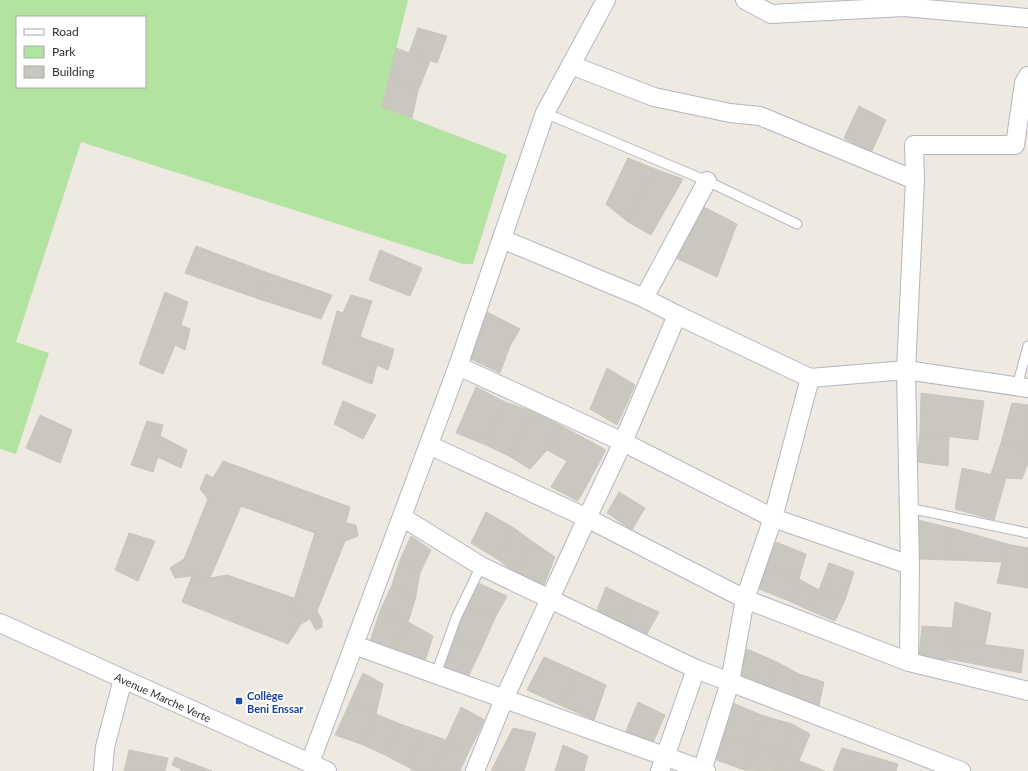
<svg xmlns="http://www.w3.org/2000/svg" width="1028" height="771" viewBox="0 0 1028 771" font-family="Lato,sans-serif">
	<style>
		.green { fill: #b3e3a0; fill-rule: evenodd }
		.building { fill: #cac6c0; stroke: #cac6ba }
		.lines { fill: none; stroke-linecap: round; stroke-linejoin: round }
		.service-casing { stroke: #b4b6c0; stroke-width: 11 }
		.minor-casing { stroke: #b4b6c0; stroke-width: 20 }
		.service { stroke: #fff; stroke-width: 9 }
		.minor { stroke: #fff; stroke-width: 18 }
		.transit-dot { fill: #1a4fb4; stroke: #fff; stroke-width: 1.5 }
		.labels { text-anchor: middle; dominant-baseline: central; stroke-width: 4; stroke-linejoin: round; paint-order: stroke }
		.transit-label { font-size: 11px; font-weight: bold; fill: #164399; stroke: #fff; text-anchor: start }
		.street-label { font-size: 11px; fill: #2e2e2e; stroke: #fff }
	</style>
	<rect width="100%" height="100%" fill="#eeeae1"/>
	<!-- green -->
	<path class="green" d="M0,0h408l-26,107 125,48 -34,109h-10l-382,-122 -65,200 33,11 -33,101 -16,-5zM17,17h128v70h-128z"/>
	<!-- building -->
	<path class="building" d="M418,28l29,8 -10,27 -28,-10z
		M396,48l34,13 -12,30 -29,-13z
		M389,78l29,13 -6,27 -30,-11z
		M859,106l27,14 -15,33 -27,-15z
		M628,158l27,11 -27,53 -22,-18z
		M655,169l28,10 -32,56 -23,-13z
		M700,205l37,19 -20,53 -43,-20z
		M196,246l72,27 -9,26 -74,-26z
		M380,250l42,18 -12,28 -41,-16z
		M268,273l64,22 -11,24 -62,-20z
		M165,292l23,10 -7,23 9,4 -5,21 -10,-5 -12,29 -24,-10z
		M351,295l21,6 -12,36 34,12 -6,21 -11,-5 -5,19 -50,-20 15,-53 6,2z
		M487,312l33,17 -10,17 -10,27 -31,-15z
		M607,368l28,17 -18,40 -27,-16z
		M476,387l29,15 -19,43 -30,-12z
		M921,393l63,8 -6,39 -58,-7z
		M343,401l33,14 -13,24 -29,-15z
		M505,402l29,10 -25,44 -23,-11z
		M1012,403l16,2v46l-27,-8z
		M534,412l26,13 -13,25 -17,19 -21,-13z
		M40,415l32,15 -12,33 -34,-15z
		M147,421l16,4 -3,11 27,14 -6,18 -23,-11 -5,15 -22,-7z
		M560,425l46,25 -28,51 -27,-14 16,-26 -20,-11z
		M920,433l29,3 -1,30 -31,-4z
		M1001,443l27,8v12l-6,16 -16,-1 -15,-4z
		M223,461l127,46 -4,16 10,2 2,11 -13,5 -28,70 5,9v7l-6,3 -6,-11 -20,-7 25,-79 -74,-27 -31,72 -18,-2 -17,2 -5,-10 14,-9 24,-60 -8,-10 6,-15 7,4z
		M962,468l44,10 -12,42 -39,-11z
		M619,492l26,16 -13,22 -25,-17z
		M486,512l28,16 -17,31 -26,-16z
		M918,520l33,8 -1,32 -31,-1z
		M514,528l19,14 -17,31 -19,-14z
		M951,528l60,17 -9,17 -52,-2z
		M129,533l26,8 -17,40 -23,-11z
		M411,536l20,14 -11,23 -20,-13z
		M533,542l22,15 -11,28 -28,-12z
		M776,542l30,12 -7,25 -34,-12z
		M1011,545l17,3v40l-31,-5 5,-21z
		M400,560l20,13 -5,27 -23,-15z
		M829,563l25,9 -9,28 -26,-10z
		M765,567l34,12 -10,22 -30,-12z
		M227,575l67,23 -4,14 20,7 -9,5 -13,20 -106,-42 10,-26 18,2z
		M799,579l20,11 -8,21 -22,-10z
		M476,582l31,14 -12,22 -31,-12z
		M392,585l23,15 -7,22 -28,-11z
		M606,587l26,13 -13,24 -22,-14z
		M819,590l26,10 -10,21 -24,-10z
		M632,600l27,12 -14,26 -26,-14z
		M955,602l36,11 -6,31 -33,-4v-12z
		M464,606l31,12 -14,32 -28,-11z
		M380,611l28,11 -16,33 -24,-8z
		M408,622l25,14 -9,28 -32,-9z
		M922,626l30,2 2,32 -35,-2z
		M453,639l28,11 -14,29 -25,-11z
		M952,640l72,10 -3,23 -67,-13z
		M747,649l30,13 -10,27 -30,-14z
		M544,657l34,15 -16,34 -35,-16z
		M777,662l22,12 -9,26 -23,-11z
		M578,672l28,13 -12,35 -32,-14z
		M363,673l20,11 -7,30 -25,-14z
		M799,674l25,8 -6,28 -28,-10z
		M351,700l25,14 -15,30 -26,-9z
		M638,702l27,13 -13,30 -26,-14z
		M733,703l28,12 -7,32 -35,-13z
		M461,707l24,13 -16,31 -23,-11z
		M376,714l24,10 -17,30 -22,-10z
		M761,715l31,9 -9,31 -29,-8z
		M400,724l23,8 -15,35 -25,-13z
		M792,724l18,10 -11,27 -16,-6z
		M513,728l23,5 -12,38h-18l-12,-6z
		M423,732l23,8 -13,31h-19l-6,-4z
		M719,734l35,13 -10,23 -33,-12z
		M446,740l23,11 -9,20h-27z
		M563,745l25,11 -4,15h-29z
		M754,747l29,8 -7,16 -32,-1z
		M842,748l32,9 -5,14h-36z
		M129,750l39,8 -3,13h-41z
		M783,755l27,10 -2,6h-32z
		M175,757l37,14h-31v-2l-9,-4z
		M874,757l24,7 -2,7h-27z
		M494,765l12,6h-15z
		M810,765l15,6h-17z"/>
	<g class="lines">
		<!-- service casing -->
		<g class="service-casing">
			<path id="service" d="M545,113l162,68 90,43
				M1017,386l11,-40
				M909,508l119,25
				M436,674l20,-56 25,-52"/>
		</g>
		<!-- minor casing -->
		<g class="minor-casing">
			<g id="minor">
				<path d="M745,0l26,14 133,-7 124,11"/>
				<path d="M571,65l83,32 76,16 30,3 155,64"/>
				<path d="M502,239l142,59 33,17 133,63 96,-8 122,18"/>
				<path d="M644,298l63,-117"/>
				<path d="M458,366l165,76 150,76 137,47"/>
				<path d="M429,445l158,73 158,81 164,63 119,29"/>
				<path d="M402,517l79,49 215,103 265,102"/>
				<path id="s1" d="M0,623l327,148"/>
				<path d="M354,645l352,126"/>
				<path d="M909,662l1,-97 -4,-195 9,-190 -1,-35h101l9,-62 4,-7"/>
				<path d="M310,763l148,-397 87,-253 61,-113"/>
				<path d="M103,771l2,-24 18,-68"/>
				<path d="M475,771l29,-72 83,-181 36,-76 54,-127"/>
				<path d="M660,771l36,-102"/>
				<path d="M702,771l28,-89 15,-83 28,-81 37,-140"/>
			</g>
		</g>
		<!-- service -->
		<use href="#service" class="service"/>
		<!-- minor -->
		<use href="#minor" class="minor"/>
	</g>
	<!-- markers -->
	<rect class="transit-dot" x="235" y="697" width="8" height="8" rx="2"/>
	<g class="labels">
		<!-- transit labels -->
		<g class="transit-label">
			<text x="247" y="695">Collège<tspan x="247" dy="13">Beni Enssar</tspan></text>
		</g>
		<!-- street labels -->
		<g class="street-label">
			<text stroke="none"><textPath href="#s1" startOffset="179">Avenue Marche Verte</textPath></text>
		</g>
	</g>
	<!-- legend -->
	<rect x="16" y="16" width="130" height="72" fill="#ffffff" stroke="#ababab"/>
	<rect x="24" y="29" width="20" height="6" fill="#ffffff" stroke="#ababab"/>
	<text x="52" y="36" font-size="12" fill="#2e2e2e">Road</text>
	<rect x="24" y="46" width="20" height="12" fill="#b3e3a0" stroke="#ababab"/>
	<text x="52" y="56" font-size="12" fill="#2e2e2e">Park</text>
	<rect x="24" y="66" width="20" height="12" fill="#cac6c0" stroke="#ababab"/>
	<text x="52" y="76" font-size="12" fill="#2e2e2e">Building</text>
</svg>
